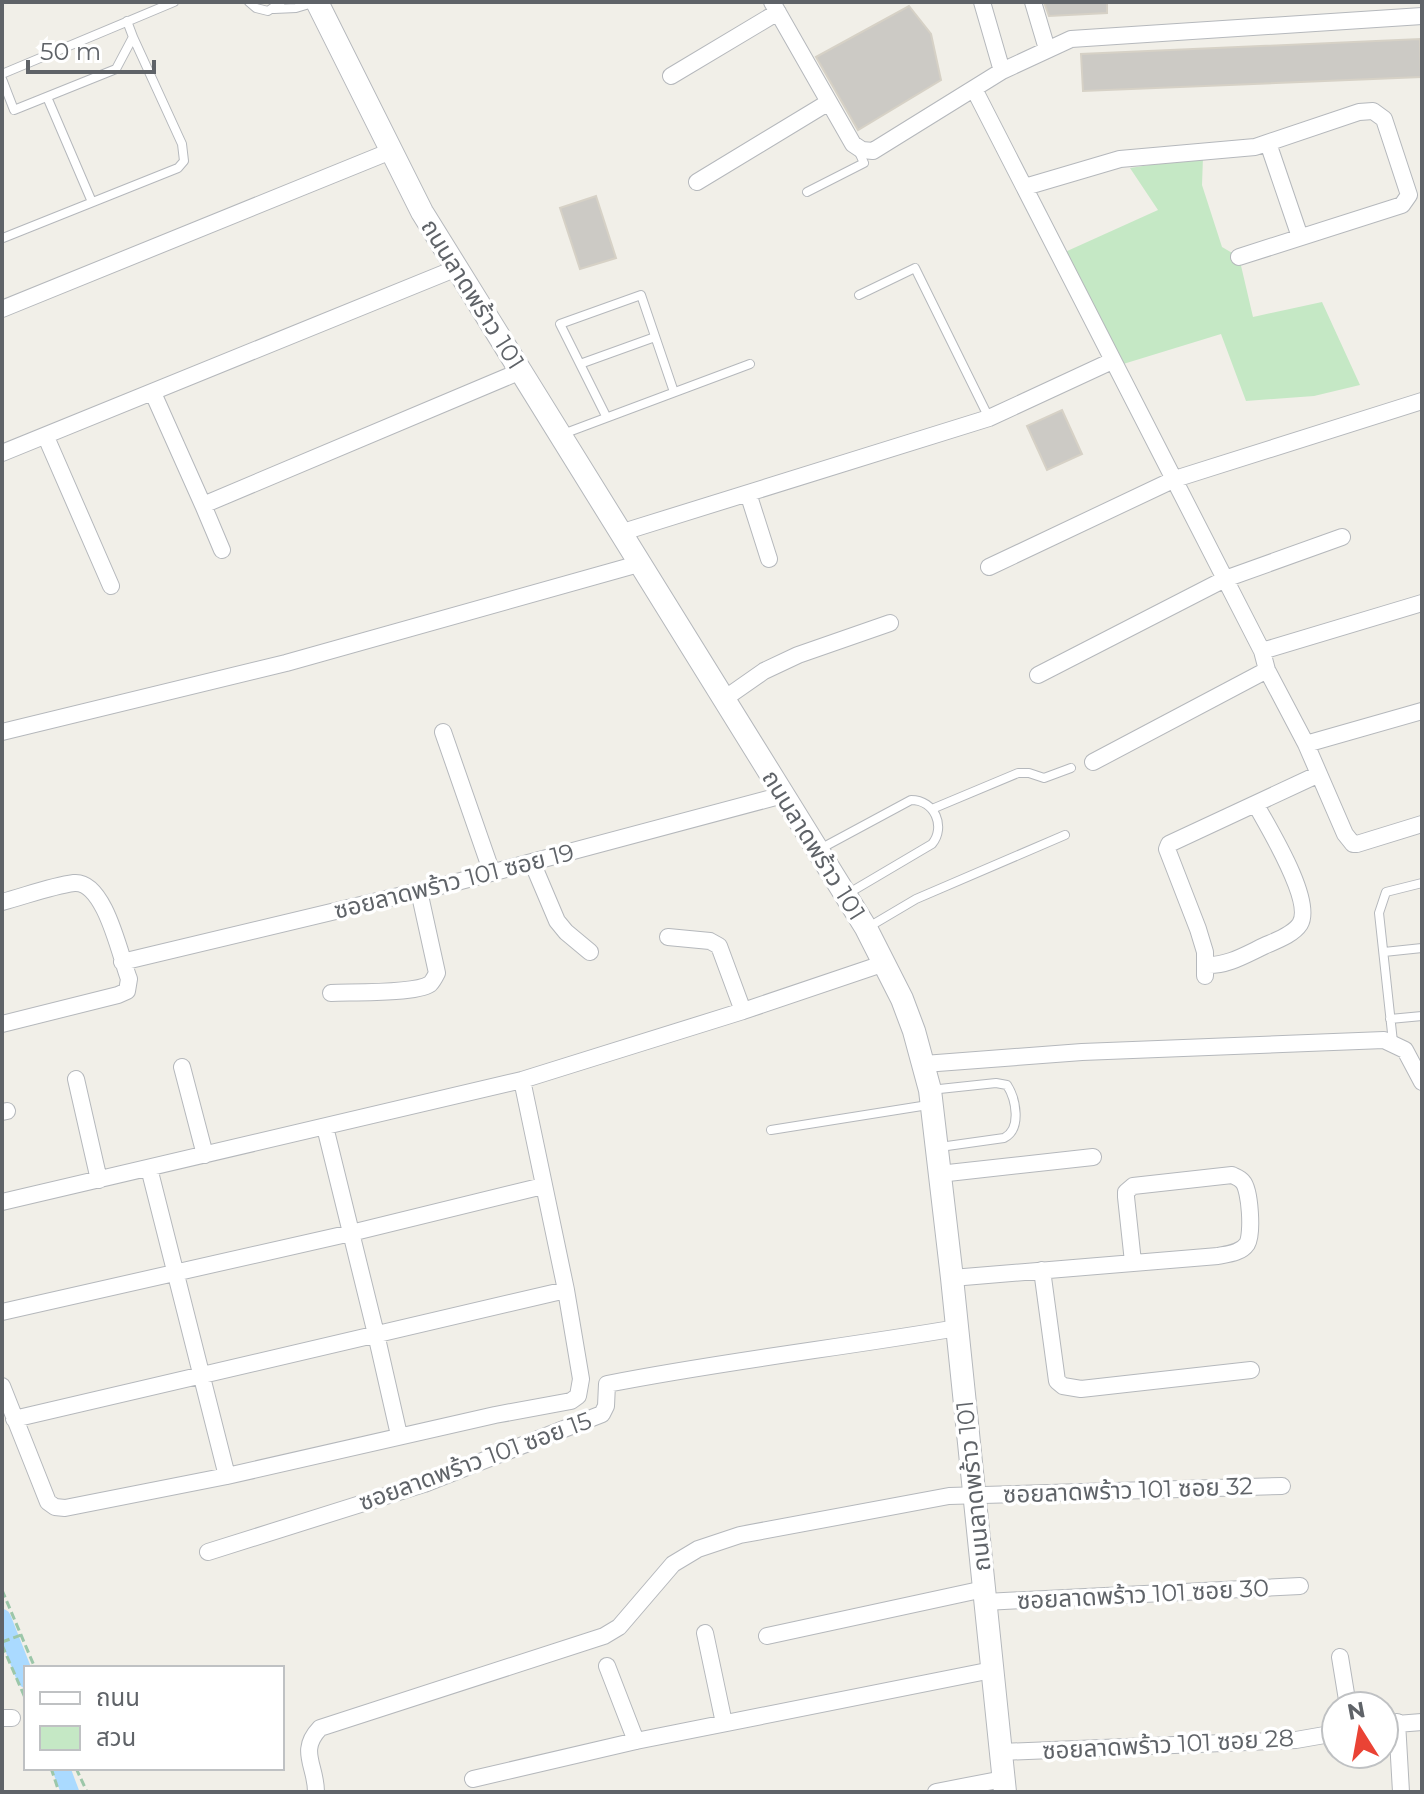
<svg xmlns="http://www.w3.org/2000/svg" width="1424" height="1794" viewBox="0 0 1424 1794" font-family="Montserrat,'Noto Sans Thai',sans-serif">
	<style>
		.green { fill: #c5e8c5 }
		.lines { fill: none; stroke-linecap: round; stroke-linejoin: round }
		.canal { stroke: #aadaff; stroke-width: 18 }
		.building { fill: #cccac5; stroke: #d6d1c6; stroke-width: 2 }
		.service-casing { stroke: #b5b8bc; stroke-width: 10 }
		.minor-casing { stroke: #b5b8bc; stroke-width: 18 }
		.tertiary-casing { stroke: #b5b8bc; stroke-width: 24 }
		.path { stroke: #9cc7a9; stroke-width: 3; stroke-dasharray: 8 4; stroke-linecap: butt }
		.service { stroke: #fff; stroke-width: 8 }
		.minor { stroke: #fff; stroke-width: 16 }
		.tertiary { stroke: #fff; stroke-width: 22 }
		.labels { text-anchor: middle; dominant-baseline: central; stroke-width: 7; stroke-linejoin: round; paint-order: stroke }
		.street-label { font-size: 24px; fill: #5f6368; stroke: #fff }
	</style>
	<rect width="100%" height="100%" fill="#f1efe8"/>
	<!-- green -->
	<path class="green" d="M1203,157l-1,28 20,62 17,10 14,60 69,-15 38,83 -46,11 -68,5 -25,-67 -101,31 -55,-113 93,-42 -28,-42z"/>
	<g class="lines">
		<!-- canal -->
		<path class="canal" d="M2,1618l24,61
			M61,1768l9,24"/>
	</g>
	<!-- building -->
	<path class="building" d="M1044,2h63v11l-58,3z
		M909,6l22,28 10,46 -83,50 -42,-73z
		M1420,39l1,38 -338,14 -2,-37z
		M596,196l20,62 -36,11 -20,-61z
		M1062,410l20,44 -35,16 -20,-44z"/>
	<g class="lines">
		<!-- service casing -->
		<g class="service-casing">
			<path id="service" d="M249,2l7,6 12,3 13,-9
				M274,9l22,-1 20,-6
				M2,74l172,-72
				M2,79l12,31 102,-41 17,-32 -6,-16
				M47,97l45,105
				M807,192l57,-29 -6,-13
				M3,238l175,-70 6,-7 -2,-17 -49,-107
				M859,295l56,-27 74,150
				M580,364l75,-27
				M606,416l-46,-92 81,-29 33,97
				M563,434l187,-70
				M932,809l86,-36h11l15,5 27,-10
				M820,849l91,-49c24,0 35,27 21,44l-83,49
				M867,928l49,-29 149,-64
				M1384,952l38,-4
				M1390,1019l32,-3
				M1393,1042l-14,-129 7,-21 36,-9
				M930,1090l66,-7 11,2c9,14 15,44 -3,53l-64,9
				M771,1130l157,-25"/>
		</g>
		<!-- minor casing -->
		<g class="minor-casing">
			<path id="minor" d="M772,2l81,142 9,6 11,1 129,-80 69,-32 351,-23
				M982,2l20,69
				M1033,2l14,47
				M671,76l107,-64
				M974,89l288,562 5,19 39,74 39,90 8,10h4l65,-20
				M1268,143l32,94
				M697,182l132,-80
				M1025,187l95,-28 135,-12 104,-35 14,-1 11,8 25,76 -7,10 -163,52
				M2,309l389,-158
				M153,393l50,112 318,-134
				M46,437l65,149
				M2,453l455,-185
				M748,493l21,66
				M203,505l19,45
				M623,532l366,-114 123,-57
				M989,567l186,-88 247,-78
				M1262,651l160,-48
				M1038,675l187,-96 117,-42
				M724,699l40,-28 34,-16 92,-32
				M2,732l284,-69 356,-100
				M443,732l49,141
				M1306,744l116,-33
				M1093,762l174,-92
				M532,862l25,59 9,11 24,20
				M2,902c23,-6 49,-16 72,-19 31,-3 46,73 55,96l-2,12 -9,4 -116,29
				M668,937l42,4 9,5 24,65
				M122,962l335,-80 326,-87
				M1206,965c21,1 39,-10 58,-19 11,-5 29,-11 36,-22 14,-23 -32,-97 -44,-119
				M1205,976v-24l-7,-23 -31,-80 2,-5 148,-69
				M331,993c20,-1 84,1 99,-9 3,-3 5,-7 7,-11l-18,-82
				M924,1064l158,-12 302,-12 21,10 17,32
				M182,1067l23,88
				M76,1079l23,101
				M2,1112l5,-1
				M325,1127l51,207 23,101
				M149,1168l78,308
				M939,1174l154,-17
				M2,1202l520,-122 221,-69 142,-48
				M1042,1270l15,111 6,5 18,3 170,-19
				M952,1278l266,-22c10,-2 23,-3 29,-12 6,-10 3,-54 -4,-62 -3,-4 -7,-5 -11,-7l-99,11 -7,6v5l7,65
				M2,1312l349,-79 192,-47
				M2,1386l46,116 7,5 10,1 162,-32 268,-61 76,-14 7,-5 3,-17 -15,-89 -44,-210
				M14,1419l552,-129
				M208,1552l216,-68 178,-70 4,-8 1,-22c116,-23 233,-36 350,-56
				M985,1602l315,-16
				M705,1633l19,90
				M767,1636l217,-47
				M1340,1657l8,49
				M607,1666l29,75
				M2,1718h10
				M1397,1722l4,70
				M1384,1725l38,-3
				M1001,1752l295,-12 40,-7
				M473,1779l163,-38 356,-71
				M316,1792c0,-27 -18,-41 4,-64l284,-92 15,-9 54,-63 25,-15 42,-14 209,-39 333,-10
				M936,1792l67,-13"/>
		</g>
		<!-- tertiary casing -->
		<g class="tertiary-casing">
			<path id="tertiary" d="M317,2l105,210 444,716 36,71 12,32 16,59 22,188 53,514"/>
		</g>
		<!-- path -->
		<path class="path" d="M2,1590l33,78
			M2,1642l19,-7
			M2,1645l24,55
			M51,1768l8,24
			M76,1768l11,24"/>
		<!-- service -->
		<use href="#service" class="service"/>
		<!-- minor -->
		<use href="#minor" class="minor"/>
		<!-- tertiary -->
		<use href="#tertiary" class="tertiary"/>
	</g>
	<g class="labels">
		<!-- street labels -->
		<g class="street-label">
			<text transform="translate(473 294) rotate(58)">ถนนลาดพร้าว 101</text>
			<text transform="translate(814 845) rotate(58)">ถนนลาดพร้าว 101</text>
			<text transform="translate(454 881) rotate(-14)">ซอยลาดพร้าว 101 ซอย 19</text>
			<text transform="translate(475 1461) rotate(-20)">ซอยลาดพร้าว 101 ซอย 15</text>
			<text transform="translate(973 1486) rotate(-96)">ถนนลาดพร้าว 101</text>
			<text transform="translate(1128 1490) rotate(-2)">ซอยลาดพร้าว 101 ซอย 32</text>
			<text transform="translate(1143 1594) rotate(-3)">ซอยลาดพร้าว 101 ซอย 30</text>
			<text transform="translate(1168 1744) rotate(-3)">ซอยลาดพร้าว 101 ซอย 28</text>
		</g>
	</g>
	<!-- border -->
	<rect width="1424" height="1794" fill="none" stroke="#5f6368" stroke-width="8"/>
	<!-- legend -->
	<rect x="24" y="1666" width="260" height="104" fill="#ffffff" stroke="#bfc1c3" stroke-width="2"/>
	<rect x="40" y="1692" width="40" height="12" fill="#ffffff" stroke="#bfc1c3" stroke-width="2"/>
	<text x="96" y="1706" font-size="24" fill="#5f6368">ถนน</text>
	<rect x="40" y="1726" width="40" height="24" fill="#c5e8c5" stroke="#bfc1c3" stroke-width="2"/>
	<text x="96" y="1746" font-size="24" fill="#5f6368">สวน</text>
	<!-- north arrow -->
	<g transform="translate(1360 1730) rotate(349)"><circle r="38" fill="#ffffff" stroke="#bfc1c3" stroke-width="2"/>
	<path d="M0-6L14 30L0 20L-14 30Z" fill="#ea4335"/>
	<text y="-12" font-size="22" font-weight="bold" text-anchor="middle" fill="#5f6368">N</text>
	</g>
	<!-- scale -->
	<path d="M28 60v12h126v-12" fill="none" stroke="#5f6368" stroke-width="4"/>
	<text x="40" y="60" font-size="24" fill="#5f6368" stroke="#ffffff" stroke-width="6" paint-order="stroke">50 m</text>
</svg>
